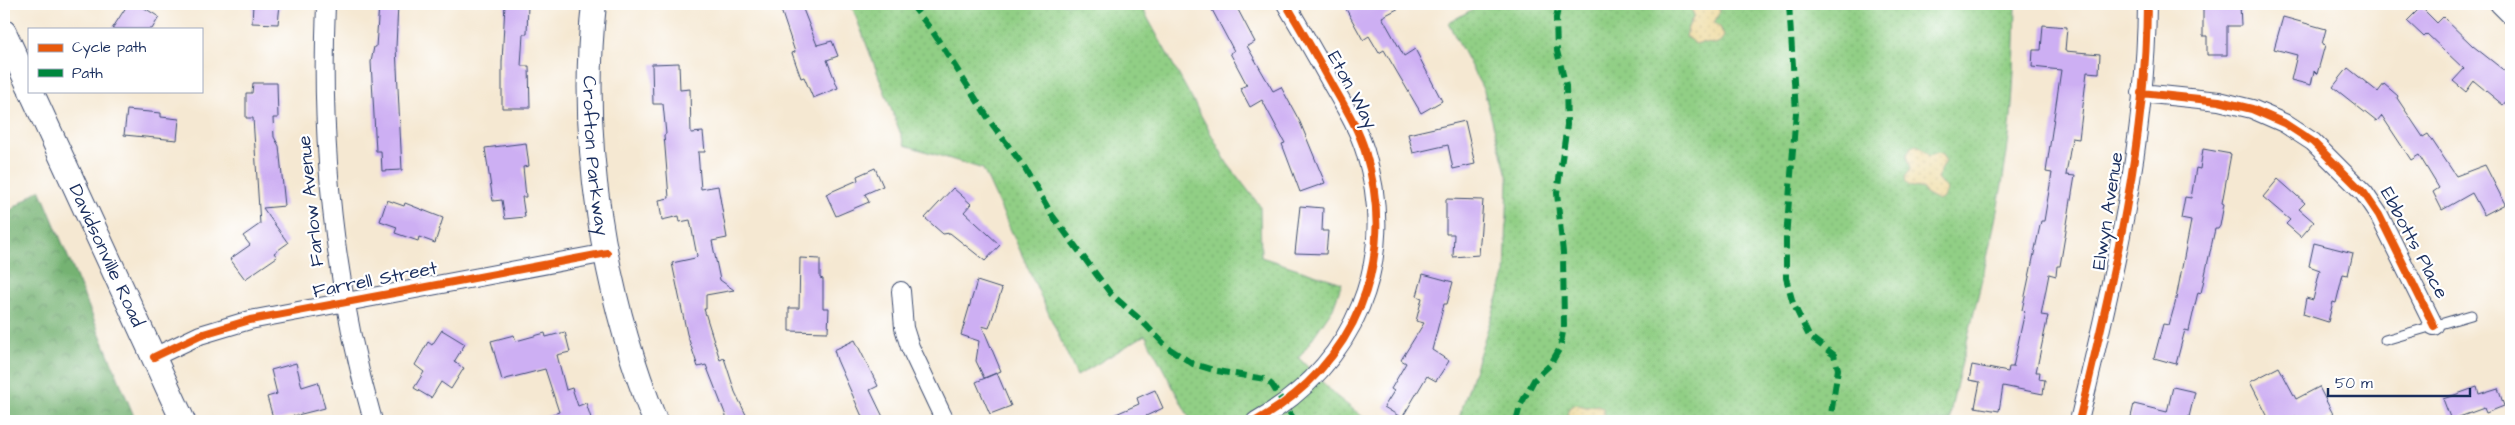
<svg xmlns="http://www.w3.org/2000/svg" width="2515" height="425" viewBox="0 0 2515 425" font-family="'Architects Daughter',sans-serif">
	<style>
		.grass { fill: url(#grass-dots); stroke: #567f72 }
		.forest { fill: url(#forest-crowns); stroke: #487068 }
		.sand { fill: url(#sand-dots); stroke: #84847e }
		.building { fill: #cdaff3 }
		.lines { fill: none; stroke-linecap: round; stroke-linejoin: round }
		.lane-casing { stroke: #3c4b6f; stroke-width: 11 }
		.street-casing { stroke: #3c4b6f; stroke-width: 20 }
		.secondary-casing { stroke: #3c4b6f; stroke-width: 26 }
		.lane { stroke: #fff; stroke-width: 9 }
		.street { stroke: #fff; stroke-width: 18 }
		.secondary { stroke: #fff; stroke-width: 24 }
		.quiet { stroke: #00873e; stroke-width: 6; stroke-dasharray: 12 6; stroke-linecap: butt }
		.cycleway-casing { stroke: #fff; stroke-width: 11 }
		.cycleway { stroke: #e8590c; stroke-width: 8 }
		.labels { text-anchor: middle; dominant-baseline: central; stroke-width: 4.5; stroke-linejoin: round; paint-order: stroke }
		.street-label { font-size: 19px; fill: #1b2f5e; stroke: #fff }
	</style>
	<defs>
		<pattern id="grass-dots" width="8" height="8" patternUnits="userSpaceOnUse" patternTransform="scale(1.25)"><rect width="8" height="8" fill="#91cf85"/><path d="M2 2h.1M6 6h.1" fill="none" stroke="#7cb275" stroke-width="1.8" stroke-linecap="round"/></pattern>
		<pattern id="forest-crowns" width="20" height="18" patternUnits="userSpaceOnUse" patternTransform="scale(1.25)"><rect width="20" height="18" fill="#74b272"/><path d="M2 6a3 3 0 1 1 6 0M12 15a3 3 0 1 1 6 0" fill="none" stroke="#5e9161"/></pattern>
		<pattern id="sand-dots" width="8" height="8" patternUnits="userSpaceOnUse" patternTransform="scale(1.25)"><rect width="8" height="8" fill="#eeda9e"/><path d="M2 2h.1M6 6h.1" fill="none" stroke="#ccbb8a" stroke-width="1.8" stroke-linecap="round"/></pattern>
	</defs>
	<rect width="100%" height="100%" fill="#fff"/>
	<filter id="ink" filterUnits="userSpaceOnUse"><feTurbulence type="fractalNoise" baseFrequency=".02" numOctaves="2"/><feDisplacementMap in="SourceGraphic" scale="10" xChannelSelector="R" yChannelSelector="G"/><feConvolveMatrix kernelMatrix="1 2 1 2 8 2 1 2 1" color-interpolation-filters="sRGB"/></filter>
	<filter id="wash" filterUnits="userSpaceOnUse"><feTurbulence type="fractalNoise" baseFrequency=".0096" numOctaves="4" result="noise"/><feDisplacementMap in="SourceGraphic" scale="20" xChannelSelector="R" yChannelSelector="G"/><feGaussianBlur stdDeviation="1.12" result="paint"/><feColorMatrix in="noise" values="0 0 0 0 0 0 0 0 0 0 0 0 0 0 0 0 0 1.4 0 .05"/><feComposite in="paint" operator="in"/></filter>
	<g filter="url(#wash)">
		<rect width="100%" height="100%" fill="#f5e8d2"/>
		<!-- grass -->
		<path class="grass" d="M851,4h289l87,159 33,43 1,51 81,26 -9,25 -34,50 37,38 32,25h-177l-46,-86 -68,41 -94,-207 -78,-24z
			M1482,4h534c-1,44 -2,88 -7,133 -11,91 -38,182 -58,272l-1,12h-492l47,-146 3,-96 -24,-88 -36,-68z"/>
		<!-- forest -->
		<path class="forest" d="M40,189l96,232h-132v-206z"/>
		<!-- sand -->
		<path class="sand" d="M1690,4h27l3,7 -6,12 6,4 4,9c-8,15 -17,3 -28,8l-10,-7 2,-10 6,-11z
			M1916,145l5,2 8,9 8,-3 5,2 4,6 -9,17 10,12 -3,8 -6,3 -13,-7 -2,-5c-10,-3 -17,0 -18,-12l6,-8 -4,-14 4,-8z
			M1575,404l11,3 12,-2 5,3 3,13h-34l-5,-8 2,-5z"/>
		<g id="blocks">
			<!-- building -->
			<path class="building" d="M128,4h10l21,13 -7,12h-40z
				M253,4h27l-2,20 -26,-1z
				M379,4h19l-2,43 6,123 -20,1 -1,-20h-5l-5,-89 3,-15h2z
				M505,4h23l-1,30h-4l-2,32h8l1,42h-28v-46z
				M779,4h22l16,41 15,-4 6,15 -11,4 11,28 -25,10 -9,-21 -3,1 -9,-25 3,-1z
				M1209,4h26l20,38 -8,4 26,45 8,-4 19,35 25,61 -25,9 -18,-48 3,-1 -23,-43 -12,7 -10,-19 7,-3 -17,-32 4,-2z
				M1355,4h52l-25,13 22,39 11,-7 27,52 -21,12 -37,-63 -5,3 -10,-17 -6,4 -17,-31z
				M2203,4h37l1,22h-14v29h-20v-19h-4z
				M2421,7l16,16 6,-6 30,29 38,30v19l-8,10 -29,-24 -8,11 -13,-11 11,-12 -37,-35 -3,3 -17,-16z
				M2283,17l43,12 -4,15 3,1 -8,29 -3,-3 -3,14 -20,-5 6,-25 -23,-6z
				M2043,25l24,2 -2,24 35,3 -1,19 -12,-1 -8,67 -7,-1 -6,37 9,1 -15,90h-3l-1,10 -7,-2 -8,41 7,1 -12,56h4l-1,7 6,1 -2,14 -40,-8 -4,25 -24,-4 5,-25 -11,-2 3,-15 36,7 1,-5h4l12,-56 -3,-1 19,-89h3l8,-48 -6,-1 15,-102 -29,-3 1,-17h8z
				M679,63l1,27 10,-1 1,44 12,-1 2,20h-7l3,37 17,-3 9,52 -15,3 8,39 14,10 -28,5v14h-2l16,51 4,-2 11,34 14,29h-21l-22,-56 -8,2 -11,-33 -15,-71 23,-5 2,-2 -7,-36 -10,2 -1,-6 -17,4 -3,-20 10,-2 -5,-63 2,-1 -3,-30h-10l-1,-40z
				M2348,68l30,24 6,-8 14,12 -1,2 26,39 5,-3 28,42 29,-11 20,39 -21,11 -12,-22 -30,17 -9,-18 6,-4 -20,-33 -8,5 -29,-44 -5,6 -44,-35z
				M253,83h24l1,35h-5l1,19 5,9 6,60 -22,2 25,35 -14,10 3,4 -32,22 -15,-20 20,-14 -7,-9 17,-12 -7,-106h-7v-25h6z
				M127,110l34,3v4l18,2 -2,21 -53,-5z
				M1465,121l10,43 -22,5 -5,-24 -35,8 -5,-19z
				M526,143l3,23 -6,1 3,30h-4l3,20 -20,2 -3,-19 -9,1 -8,-53z
				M2203,149l28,5 -9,49 2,1 -4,22 -2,3h-3l-14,64 -3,-1 -9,39 -4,-1 -9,34 -22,-6 9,-34 6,1 6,-21 16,-83 -10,-2 4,-22 6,1 5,-30 4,1z
				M875,168l8,18 -18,8 4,8 -33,14 -10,-22 32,-14 -1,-4z
				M2278,179l27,24 -6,6 15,13 -13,15 -15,-13 4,-4 -27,-23z
				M953,188l18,16 -7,8 36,33 -15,16 -35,-28 -7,1 -18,-16z
				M1446,199l37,1 -4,55 -26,2 1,-23h-8z
				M387,200l17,6 1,-3 38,15 -8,25 -16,-6 -1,4 -23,-8 2,-6 -17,-6z
				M1300,206l23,2 -1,23h6l-2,23 -31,-1z
				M2314,243l39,10 -5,22 -5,-1 -7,29 -3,-1 -5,20 -25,-8 3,-16 7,2 7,-30 -11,-4z
				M800,258l20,1v19l3,1v29h6l-1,24 -39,-1v-23h10z
				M1423,274l30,8 -6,22h-3l-12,46 17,11 -13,20 -9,-5 -25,42 -18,-11 10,-16 -3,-2 15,-26 -5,-3 23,-37 -8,-2 6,-23 -5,-2z
				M977,281l25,8 -13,39 -7,-2 19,45 -17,7 -8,-17 3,-20 -18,-6z
				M442,330l23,14 -11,18 10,6 -13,21 -10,-7 -10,16 -17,-10 10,-16 -9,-7 13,-23 4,3z
				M565,332l5,20 -13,3 9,35 6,-2 6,18 8,-3 6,18h-51v-3l18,-6 -14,-43 -43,11 -11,-39 23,-6 2,6 29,-8 1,4z
				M855,340l23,46 -8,4 15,31h-21l-27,-61 -3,-10z
				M296,363l6,24 16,-5 7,26 -51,13 -7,-24 10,-3 -6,-24z
				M2279,367l17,32 23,-12 14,27 -13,7h-21l-3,-5 -10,5h-16l-20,-39z
				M997,373l14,33 -21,8 -14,-32z
				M2173,387l22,5 -7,29h-58l4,-17 33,8z
				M2477,387l2,7 19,-6 6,18 -18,7 -2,-5 -33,12 -8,-21z
				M1155,390l8,18 -17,8 3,5h-49l39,-17 -2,-6z"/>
		</g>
	</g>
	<g filter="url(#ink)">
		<use href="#blocks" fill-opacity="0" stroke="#3c4b6f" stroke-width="1"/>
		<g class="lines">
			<!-- lane casing -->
			<g class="lane-casing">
				<path id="lane" d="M2385,340l86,-25"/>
			</g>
			<!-- street casing -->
			<g class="street-casing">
				<path id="street" d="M326,4c-6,141 8,281 47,417
					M2499,4l12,12
					M2141,93l78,8 33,8 32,14 29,19 51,51 15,22 55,111
					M901,291l3,37 6,19 35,74
					M154,357l46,-22 50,-15 357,-67
					M1256,421c99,-56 143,-160 109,-270 -7,-23 -20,-44 -32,-65 -15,-27 -31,-55 -47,-82
					M2079,421c33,-137 67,-275 68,-417"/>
			</g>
			<!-- secondary casing -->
			<g class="secondary-casing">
				<g id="secondary">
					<path id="s1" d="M594,4c-15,138 9,288 61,417"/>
					<path d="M4,32l25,54"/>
					<path id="s2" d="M31,91l152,330"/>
				</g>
			</g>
			<!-- lane -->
			<use href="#lane" class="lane"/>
			<!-- street -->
			<use href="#street" class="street"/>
			<!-- secondary -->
			<use href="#secondary" class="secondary"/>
			<!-- quiet -->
			<path class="quiet" d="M911,4l22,28 59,92 33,44 27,47 59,79 32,28 24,25 26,17 24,7 48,8 7,6 23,36
				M1789,4l7,108 -10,126v40l7,25 16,33 25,19 4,14 -8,52
				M1516,421l4,-15 14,-26 16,-15 10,-17 4,-21 -1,-74 -6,-60 10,-68 -1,-39 -9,-35 -1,-33 3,-14"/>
			<!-- cycleway casing -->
			<g class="cycleway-casing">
				<path id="cycleway" d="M2141,93l78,8 33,8 32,14 29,19 51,51 15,22 55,111
					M154,357l46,-22 50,-15 357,-67
					M1256,421c99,-56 143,-160 109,-270 -7,-23 -20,-44 -32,-65 -15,-27 -31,-55 -47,-82
					M2079,421c33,-137 67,-275 68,-417"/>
			</g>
			<!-- cycleway -->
			<use href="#cycleway" class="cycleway"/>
		</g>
	</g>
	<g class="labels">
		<!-- street labels -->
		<g class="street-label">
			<text transform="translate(1352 90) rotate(62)">Eton Way</text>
			<text stroke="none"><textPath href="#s1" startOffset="152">Crofton Parkway</textPath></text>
			<text transform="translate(311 201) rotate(-96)">Farlow Avenue</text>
			<text transform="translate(2108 211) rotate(-81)">Elwyn Avenue</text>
			<text transform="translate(2414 243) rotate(62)">Ebbotts Place</text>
			<text stroke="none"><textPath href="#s2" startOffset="181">Davidsonville Road</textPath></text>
			<text transform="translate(375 280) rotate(-11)">Farrell Street</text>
		</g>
	</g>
	<!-- margin -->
	<rect width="2515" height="425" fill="none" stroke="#fff" stroke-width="20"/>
	<!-- legend -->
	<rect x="28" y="28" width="175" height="65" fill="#ffffff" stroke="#a4acbf"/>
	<rect x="38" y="44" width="25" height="8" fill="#e8590c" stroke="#a4acbf"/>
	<text x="72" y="52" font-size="15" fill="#1b2f5e">Cycle path</text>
	<rect x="38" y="69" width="25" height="8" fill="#00873e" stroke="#a4acbf"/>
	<text x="72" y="78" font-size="15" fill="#1b2f5e">Path</text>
	<!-- scale -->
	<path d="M2328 388v8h142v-8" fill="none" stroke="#1b2f5e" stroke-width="2.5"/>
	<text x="2335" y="388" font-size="15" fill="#1b2f5e" stroke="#ffffff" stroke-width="4" paint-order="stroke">50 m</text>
</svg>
